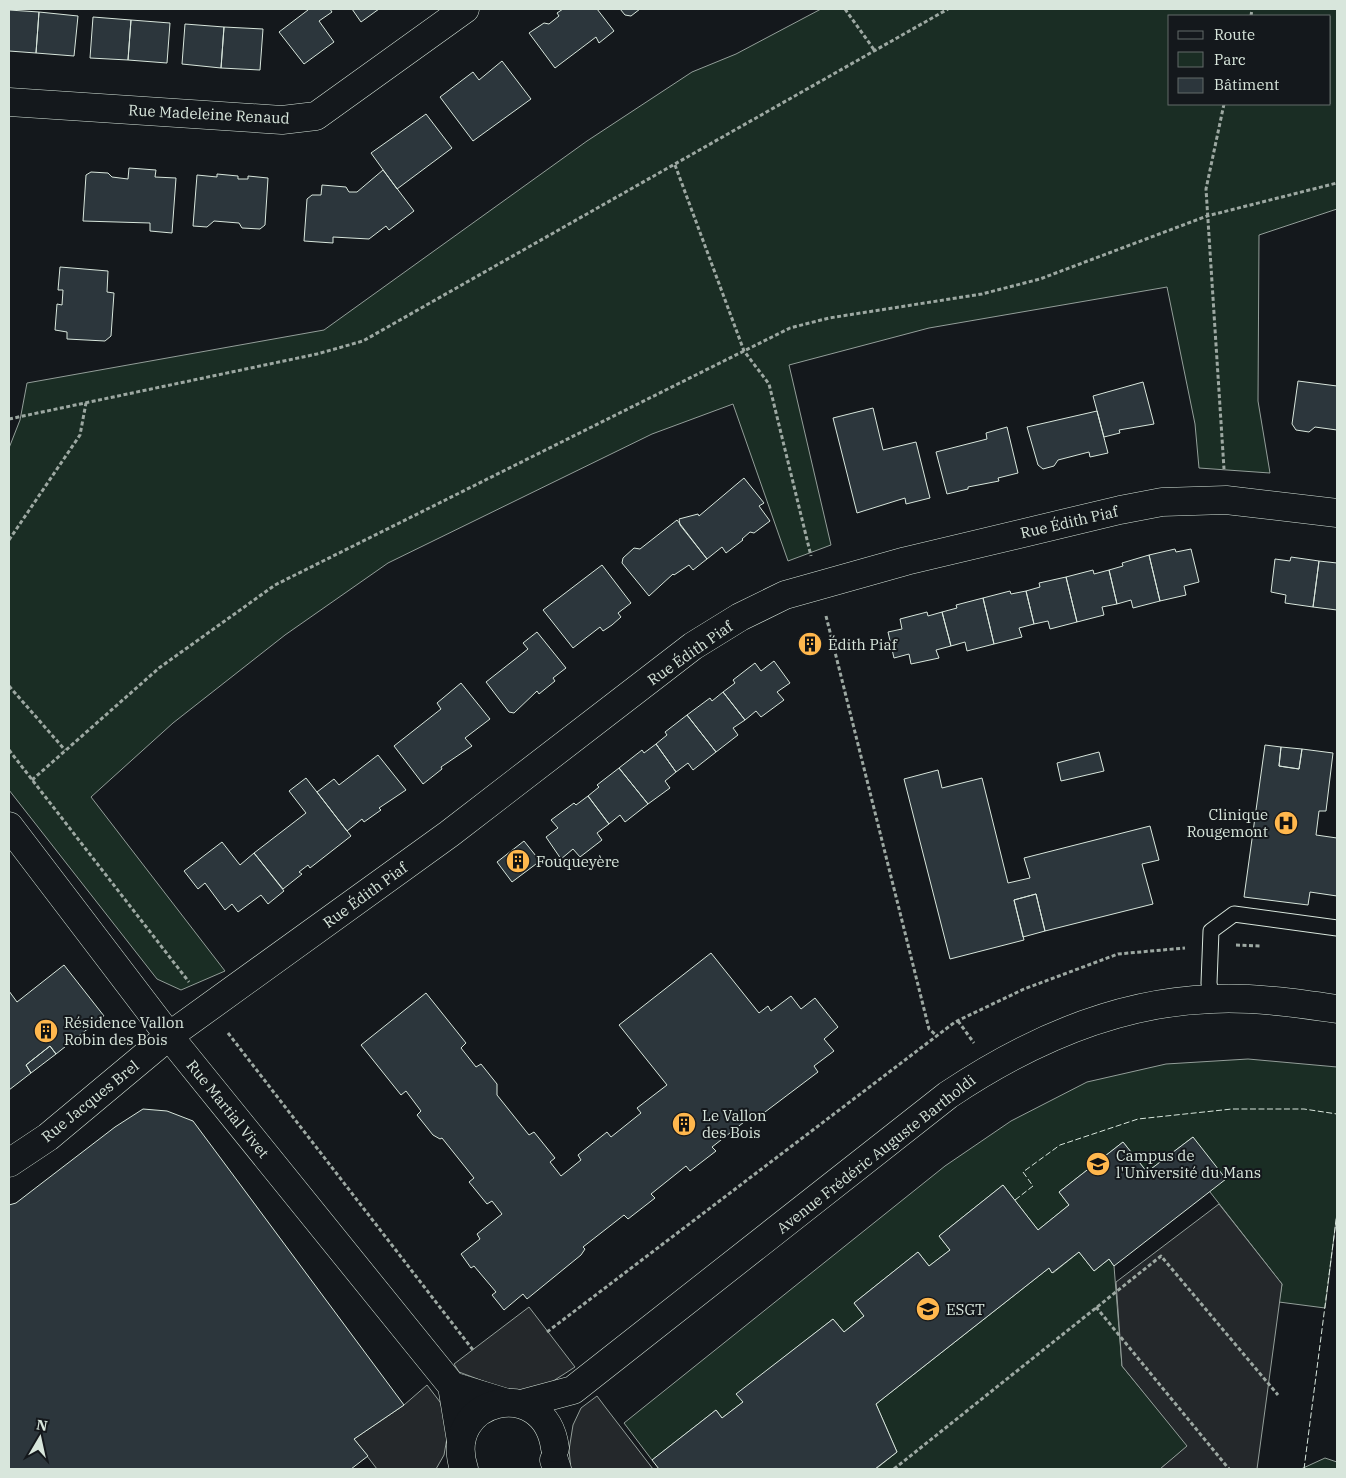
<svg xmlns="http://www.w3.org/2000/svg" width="1346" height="1478" viewBox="0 0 1346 1478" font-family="'IBM Plex Serif',serif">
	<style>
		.green { fill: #1a2d24; stroke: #939e99; fill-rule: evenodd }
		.parking { fill: #24282b; stroke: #939e99 }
		.building { fill: #2c363c; stroke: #d8e6dc }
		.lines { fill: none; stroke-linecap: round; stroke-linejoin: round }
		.service-casing { stroke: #d8e6dc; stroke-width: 17 }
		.minor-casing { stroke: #d8e6dc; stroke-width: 29 }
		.tertiary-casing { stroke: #d8e6dc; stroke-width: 29 }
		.path { stroke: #9da8a2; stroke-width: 3; stroke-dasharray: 4 2.5; stroke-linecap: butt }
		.service { stroke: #14181c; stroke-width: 15 }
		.minor { stroke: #14181c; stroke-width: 28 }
		.tertiary { stroke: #14181c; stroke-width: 28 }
		.fence { stroke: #d8e6dc; stroke-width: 1; stroke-dasharray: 6 2.5; stroke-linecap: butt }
		.labels { text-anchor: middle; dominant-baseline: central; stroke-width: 4; stroke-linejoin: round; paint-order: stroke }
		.street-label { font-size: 15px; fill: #d8e6dc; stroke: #14181c }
		.poi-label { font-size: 15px; fill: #d8e6dc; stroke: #14181c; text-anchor: start }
	</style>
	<rect width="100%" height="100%" fill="#14181c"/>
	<!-- green -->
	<path class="green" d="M821,9h516v200l-78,26 -1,166 12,72 -71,-5 -4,-44 -28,-137 -238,41 -140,37 42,180 -43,16 -55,-157 -81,30 -264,129 -103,72 -112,88 -82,74 134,174 -44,19 -24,-11 -148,-189v-342l11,-28 7,-37 297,-53 263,-189 105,-69 44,-18zM1170,16h160v88h-160z
		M1248,1059l89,8v146l-12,95 -46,-6 3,-18 -72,-92 -17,-55 -46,35 -24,-30 -64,50 10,13 -31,25 -35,-45 -64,51 11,14 -21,16 -11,-14 -64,51 10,13 -20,16 -11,-13 -96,75 6,8 -21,16 -6,-8 -64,50 -28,-37 321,-257 66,-45 76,-39 79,-18z
		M1079,1252l15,19 15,-12 5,7 8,100 66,80 -28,23h-282l-1,-1 20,-16 -21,-48 173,-136 4,5z
		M1325,1458l12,4v7h-36z"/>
	<!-- parking -->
	<path class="parking" d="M1219,1204l63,80 -25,185h-97l27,-23 -65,-80 -6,-84z
		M529,1307l46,60 -28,18 -24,5h-16l-48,-18 -5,-8z
		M427,1385l13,17 4,11 3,25 -3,17 -8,14h-59l-23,-30 50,-34z
		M597,1396l9,12 47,61h-82l-2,-19 4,-25 8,-17z"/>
	<!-- building -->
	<path class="building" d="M307,9h23l2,3 -13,9 15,21 -30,22 -25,-32 29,-22z
		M352,9h27l-18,13z
		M563,9h34l17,22 -15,12 -3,-6 -41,31 -26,-35 15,-10 5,1 10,-8 -2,-3z
		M620,9h20l-9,7 -6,-1z
		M9,10l30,2 -3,41 -27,-2z
		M39,12l39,4 -4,40 -38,-3z
		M93,17l38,3 -3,40 -38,-2z
		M131,20l39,3 -3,40 -39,-3z
		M185,24l39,3 -3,41 -39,-4z
		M224,27l39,2 -3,41 -39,-2z
		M502,61l29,38 -58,42 -33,-44 33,-25 6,8z
		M426,114l26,34 -55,41 -26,-36z
		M129,168l27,2 -1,7 21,1 -4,55 -22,-2v-8l-67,-2 3,-46 5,-3 17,1 4,4 16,2z
		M383,170l31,41 -25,19 -3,-4 -17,13 -36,-2v6l-29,-2 3,-42 5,-4h9l1,-10 24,2 3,5h8z
		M217,174l21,2v3h10v-3l20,2 -3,47 -5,4 -18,-1 -3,-5 -25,-2 -7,6 -14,-1 4,-51 20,2z
		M60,267l48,4 -1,21 7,1 -3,43 -6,5 -38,-2v-7l-12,-2 2,-26 5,1 1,-15h-5z
		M1298,381l39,5v44l-22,-3 -6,5 -13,-2 -4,-6z
		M1143,382l11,42 -35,6 1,3 -16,4 -11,-41z
		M873,408l10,42 33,-8 14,56 -24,6 -1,-6 -48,15 -24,-95z
		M1097,411l11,42 -18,4 -1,-5 -31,8 -4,6 -11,3 -5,-4 -11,-38z
		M1007,427l11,46 -20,5 1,3 -31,6v2l-21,5 -11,-42 51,-13 -1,-6z
		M744,478l20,25 -5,3 11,15 -16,12 -4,-1 -8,7 1,1 -17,13 -4,-6 -15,12 -27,-34 -1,-6 19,-5 1,2z
		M677,520l30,39 -14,11 -4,-5 -15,10 -1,-1 -24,22 -27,-33 1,-5 11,-10 6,1z
		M1175,549l1,3 15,-3 8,33 -15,4 2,9 -26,6 -11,-46z
		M1149,555l11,46 -27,7 -2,-8 -14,4 -8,-34 14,-4 -1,-3z
		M1291,557l28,4 -6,46 -28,-4 1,-8 -15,-3 4,-33 15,2z
		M1319,561l18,2v47l-24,-3z
		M602,565l29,38 -13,10 3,4 -9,8 -9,6 -3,-4 -27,21 -30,-38z
		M1093,570l1,4 15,-4 8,34 -15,3 2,8 -27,7 -11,-45z
		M1066,577l11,45 -27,7 -2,-8 -14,3 -8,-33 14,-4 -1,-4z
		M1010,591l1,3 15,-3 8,33 -15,4 3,9 -28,7 -11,-46z
		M983,598l11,46 -27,7 -2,-9 -14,4 -9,-34 15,-4 -1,-3z
		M927,612l1,4 14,-4 9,34 -15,4 3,8 -28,6 -2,-10 -15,4 -6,-26 14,-3 -2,-10z
		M537,632l29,36 -13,10 2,3 -16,13 -2,-3 -23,22 -5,-1 -23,-30 42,-33 -5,-6z
		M817,636l3,11 -18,4 -2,-10z
		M774,661l16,22 -13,9 7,8 -23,17 -5,-6 -11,9 -22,-28 12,-9 -2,-3 22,-17 6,8z
		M461,683l29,36 -25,19 7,8 -31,21 1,2 -19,15 -29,-38 47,-37 -4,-6z
		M723,692l22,28 -12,8 5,7 -22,17 -29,-37 23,-17 2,3z
		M687,715l29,37 -23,18 -5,-7 -12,9 -20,-28 11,-9 -2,-3z
		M656,744l20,28 -11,9 5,7 -22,16 -29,-36 23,-18 2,3z
		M1265,745l16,2 -2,19 20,3 3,-20 31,4 -7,58h-7l-3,24 21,3v58l-27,-4 -2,13 -64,-8z
		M1281,747l21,2 -3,20 -20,-3z
		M1099,752l5,19 -43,10 -4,-18z
		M378,755l28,35 -27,18 2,2 -17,12 -2,-3 -15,12 -30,-39 17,-13 5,6z
		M619,768l29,36 -23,18 -5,-7 -11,9 -21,-28 11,-9 -2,-2z
		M938,770l4,18 40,-10 26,105 22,-5 -6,-20 126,-32 9,34 -17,4 11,40 -108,27 -9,-37 -22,6 10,40 -74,19 -46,-180z
		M306,778l45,58 -41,32 -2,-3 -9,7 3,2 -19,15 -29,-36 52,-40 -17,-22z
		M588,796l21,28 -12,9 5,7 -22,17 -7,-8 -12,10 -15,-22 12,-9 -7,-8 23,-17 2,2z
		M524,841l16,20 -28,21 -15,-20z
		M222,842l18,23 14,-12 30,38 -16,13 -7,-9 -23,17 -6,-8 -7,6 -20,-27 -7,6 -14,-18z
		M1036,894l9,37 -22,6 -9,-37z
		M711,953l48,60 9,-7 3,5 20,-15 10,13 14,-11 23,29 -14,12 10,12 -20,15 4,6 -53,40 -12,3 -41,32 4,4 -26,20 -4,-5 -35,28 4,4 -27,21 -4,-4 -41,32 2,2 -4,6 -54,44 -4,-5 -19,16 -12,-15 4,-3 -22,-26 -3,2 -10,-14 19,-15 -3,-5 25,-20 -10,-13 -5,3 -18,-22 5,-4 -32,-40 -2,1 -7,-4 -16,-20 4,-4 -15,-20 -5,4 -40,-50 65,-52 40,50 -5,5 15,19 5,-3 16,20v11l32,40 5,-3 21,26 -5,4 11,14 20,-16 -3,-5 29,-23 4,5 30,-24 -4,-5 30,-23 -48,-60z
		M64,965l40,51 -48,38 -6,-8 -24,19 5,8 -22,17v-99l8,11z
		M50,1046l6,8 -25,19 -5,-8z
		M143,1109l24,2 26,10 211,284 -50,34 14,17 -17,13h-342v-264l7,-2 99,-76z
		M1193,1137l33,42 -112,87 -5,-7 -15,12 -15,-19 -27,21 -3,-5 -173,136 21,48 -22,17h-216l-7,-9 64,-50 6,8 21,-16 -7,-8 97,-75 11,13 20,-16 -10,-13 64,-51 11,14 21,-16 -11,-14 64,-51 35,45 31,-25 -10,-13 64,-50 24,30z"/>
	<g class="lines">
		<!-- service casing -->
		<g class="service-casing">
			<path id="service" d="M1212,999l-3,-16 2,-52 23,-17 103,14"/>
		</g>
		<!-- minor casing -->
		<g class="minor-casing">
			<path id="minor" d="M9,102l273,18 34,-4 149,-107
				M9,826l160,210 283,350 9,55
				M9,1163l39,-26 121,-101 280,-202 244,-188 47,-29 45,-22 121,-34 214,-51 42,-8 64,-2 111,13
				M452,1386l52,16
				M554,1460l3,9"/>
		</g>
		<!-- tertiary casing -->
		<g class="tertiary-casing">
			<path id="tertiary" d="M521,1404l52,-14 375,-295c79,-53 167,-93 264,-96 42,-2 84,4 125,10
				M464,1469c-23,-71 81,-95 91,-21"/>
		</g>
		<!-- path -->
		<path class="path" d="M845,9l30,42
			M1251,16l1,-7
			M1224,104l-18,85 18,280
			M675,165l69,186 25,33 42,172
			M9,419l308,-65 46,-13 585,-332
			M9,540l71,-105 6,-32
			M826,616l103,413 7,6
			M9,686l56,64
			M9,750l180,232
			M32,780l127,-112 116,-83 515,-257 39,-10 153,-24 58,-15 167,-63 130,-33
			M1236,945l26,1
			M958,1021l16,22
			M228,1033l245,317
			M1096,1307l133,162
			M547,1332l408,-310 69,-33 94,-35 67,-6
			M894,1469l267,-213 117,139"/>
		<!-- service -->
		<use href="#service" class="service"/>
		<!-- minor -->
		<use href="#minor" class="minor"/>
		<!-- tertiary -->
		<use href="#tertiary" class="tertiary"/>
		<!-- fence -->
		<path class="fence" d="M1015,1200l18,-14 -10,-14 37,-27 78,-26 94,-10h72l33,5
			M1304,1469l33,-256"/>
	</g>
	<!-- icons -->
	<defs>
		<g id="building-disc" transform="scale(1.25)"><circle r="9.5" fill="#ffb74d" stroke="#14181c"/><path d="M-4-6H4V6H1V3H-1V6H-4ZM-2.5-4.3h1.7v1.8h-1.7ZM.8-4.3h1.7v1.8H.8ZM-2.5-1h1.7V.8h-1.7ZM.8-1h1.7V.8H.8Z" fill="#111"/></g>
		<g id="hospital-disc" transform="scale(1.25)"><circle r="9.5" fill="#ffb74d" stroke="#14181c"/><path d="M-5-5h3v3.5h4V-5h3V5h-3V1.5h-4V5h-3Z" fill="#111"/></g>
		<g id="university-disc" transform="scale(1.25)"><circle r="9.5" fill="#ffb74d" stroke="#14181c"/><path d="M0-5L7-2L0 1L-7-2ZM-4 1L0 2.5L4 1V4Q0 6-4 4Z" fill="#111"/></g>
	</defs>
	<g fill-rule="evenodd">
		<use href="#building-disc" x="810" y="644"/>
		<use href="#hospital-disc" x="1286" y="823"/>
		<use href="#building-disc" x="518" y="861"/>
		<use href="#building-disc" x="46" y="1031"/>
		<use href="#building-disc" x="684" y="1124"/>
		<use href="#university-disc" x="1098" y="1164"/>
		<use href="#university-disc" x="928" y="1309"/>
	</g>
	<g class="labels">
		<!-- street labels -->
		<g class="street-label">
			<text transform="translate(209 114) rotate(3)">Rue Madeleine Renaud</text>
			<text transform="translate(1069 522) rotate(-13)">Rue Édith Piaf</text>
			<text transform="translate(690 653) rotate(-35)">Rue Édith Piaf</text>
			<text transform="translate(365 895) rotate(-36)">Rue Édith Piaf</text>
			<text transform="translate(90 1101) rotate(-39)">Rue Jacques Brel</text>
			<text transform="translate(228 1109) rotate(51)">Rue Martial Vivet</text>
			<text transform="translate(876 1154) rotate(-38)">Avenue Frédéric Auguste Bartholdi</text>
		</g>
		<!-- poi labels -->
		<g class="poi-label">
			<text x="828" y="644">Édith Piaf</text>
			<text x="1268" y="814" text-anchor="end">Clinique<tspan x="1268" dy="17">Rougemont</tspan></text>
			<text x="536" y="861">Fouqueyère</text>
			<text x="64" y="1022">Résidence Vallon<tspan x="64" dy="17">Robin des Bois</tspan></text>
			<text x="702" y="1115">Le Vallon<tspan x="702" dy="17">des Bois</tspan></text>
			<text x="1116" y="1155">Campus de<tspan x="1116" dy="17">l'Université du Mans</tspan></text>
			<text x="946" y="1309">ESGT</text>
		</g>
	</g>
	<!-- border -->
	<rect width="1346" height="1478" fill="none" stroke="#d8e6dc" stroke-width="20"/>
	<!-- legend -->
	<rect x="1168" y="15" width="162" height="90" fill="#14181c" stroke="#626a69"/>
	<rect x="1178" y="31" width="25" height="8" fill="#14181c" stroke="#626a69"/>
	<text x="1214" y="40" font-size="15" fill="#d8e6dc">Route</text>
	<rect x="1178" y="52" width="25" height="15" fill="#1a2d24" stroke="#626a69"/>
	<text x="1214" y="65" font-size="15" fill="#d8e6dc">Parc</text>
	<rect x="1178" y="78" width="25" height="15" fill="#2c363c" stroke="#626a69"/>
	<text x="1214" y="90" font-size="15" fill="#d8e6dc">Bâtiment</text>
	<!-- north arrow -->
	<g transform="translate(40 1438) rotate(9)" stroke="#14181c" stroke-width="4" paint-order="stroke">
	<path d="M0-4L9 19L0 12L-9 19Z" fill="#d8e6dc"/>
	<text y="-8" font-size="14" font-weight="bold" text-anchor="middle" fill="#d8e6dc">N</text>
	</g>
</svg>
